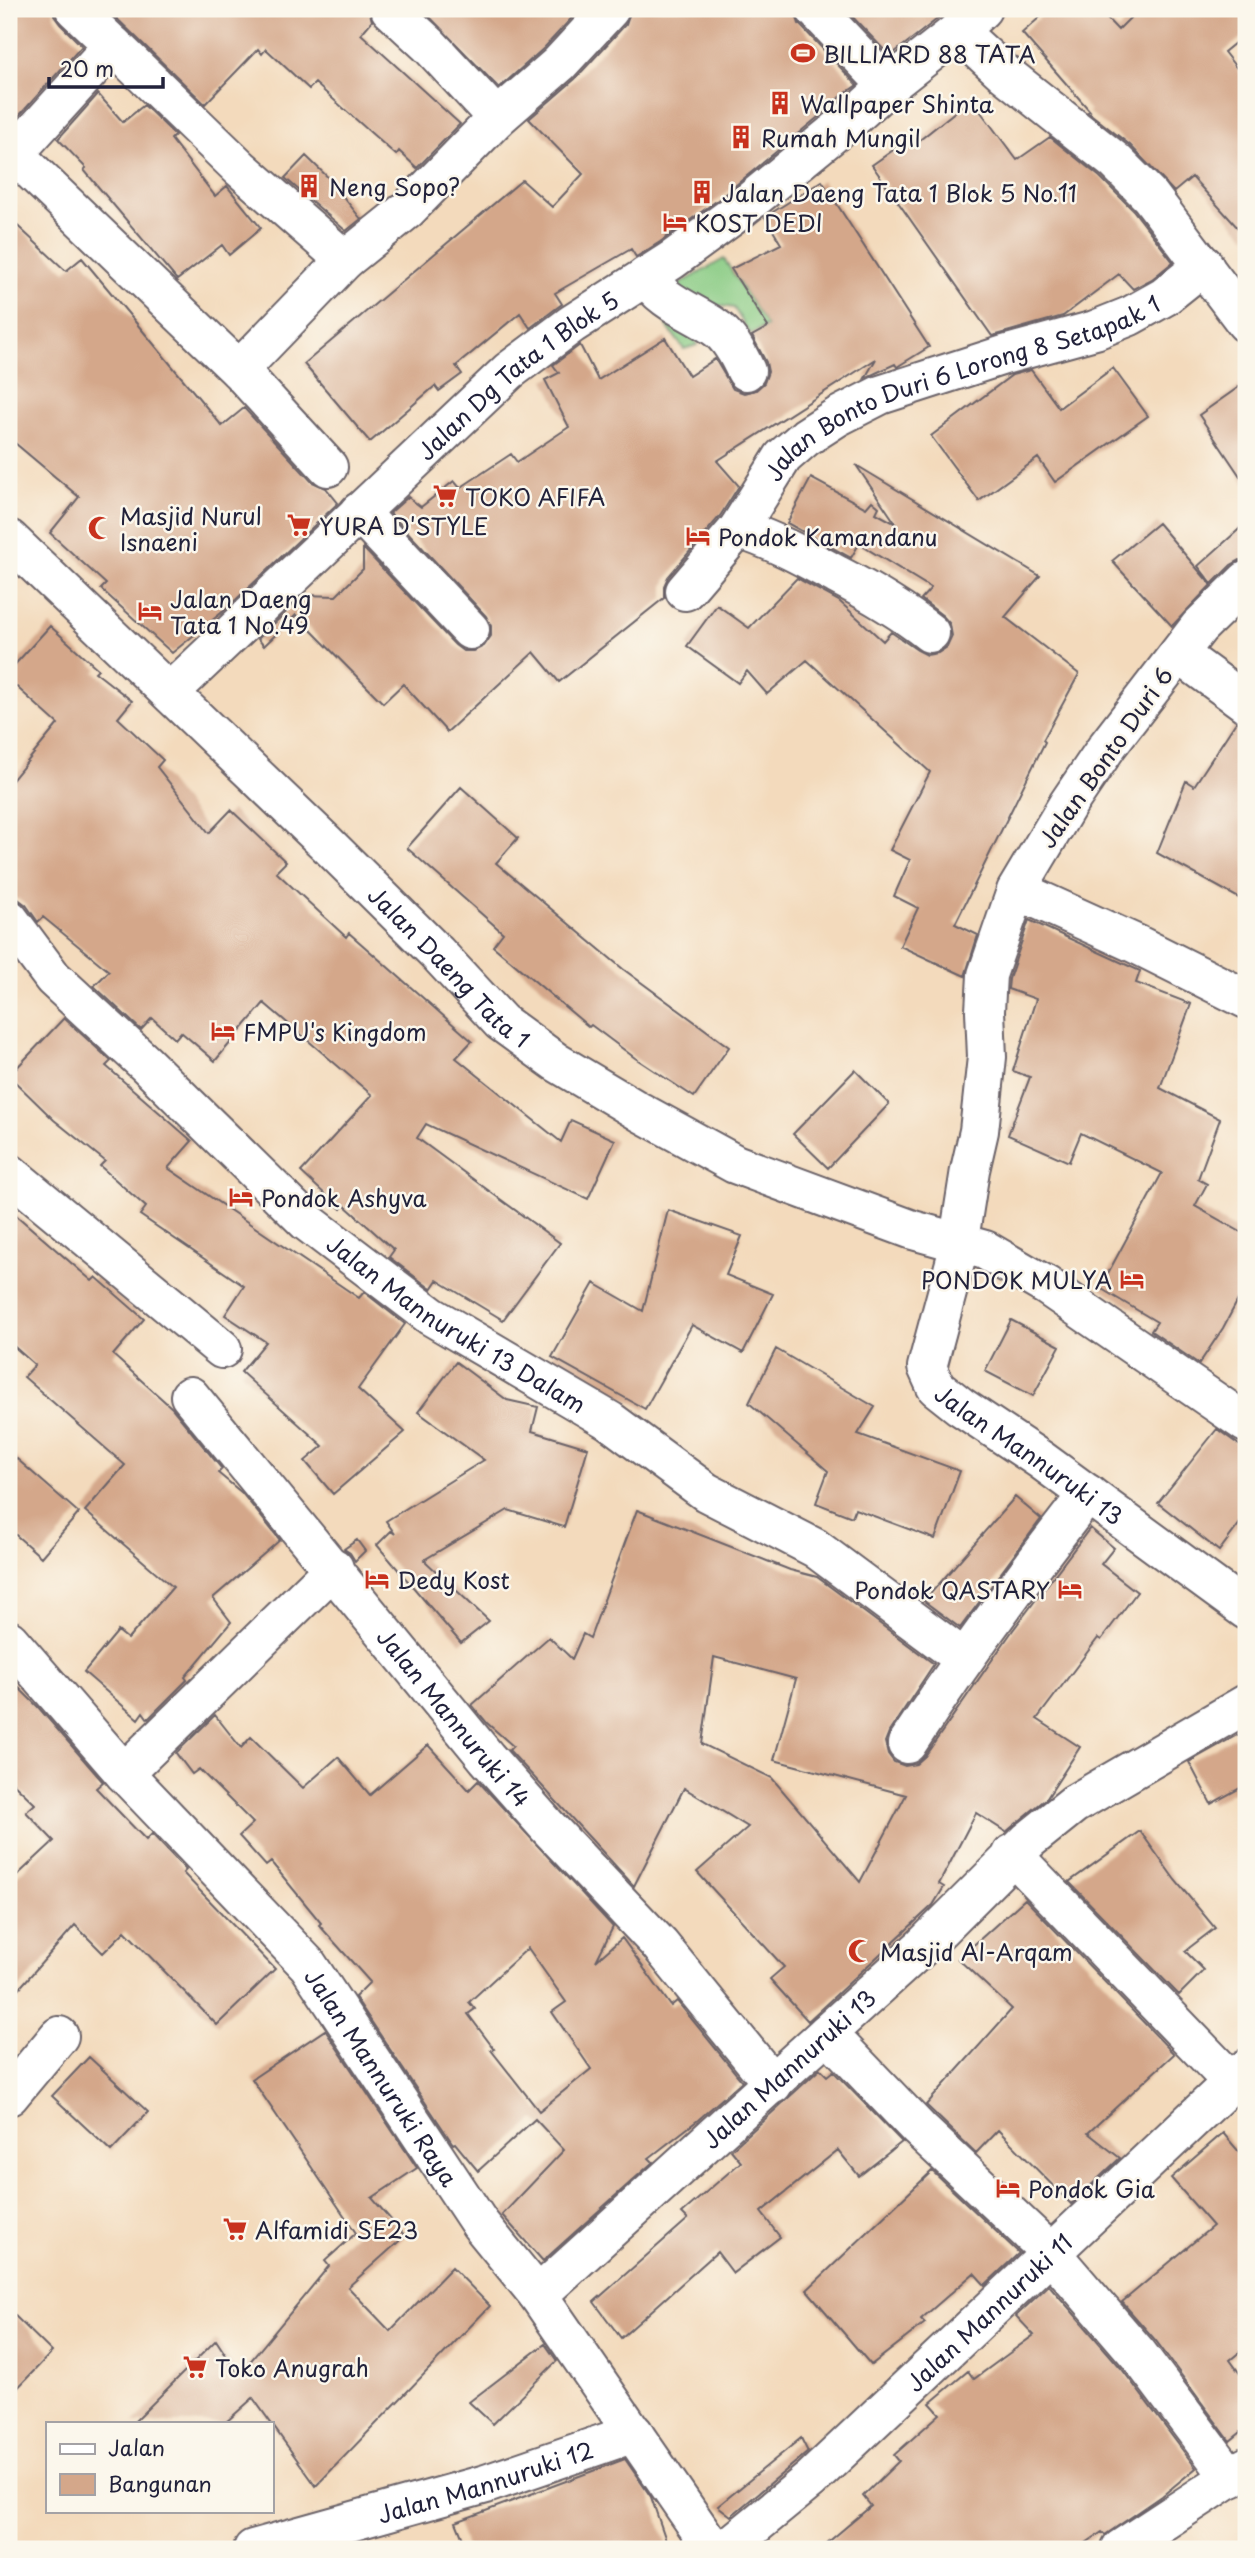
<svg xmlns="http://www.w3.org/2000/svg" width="1255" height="2558" viewBox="0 0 1255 2558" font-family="'Playpen Sans',sans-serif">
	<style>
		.green { fill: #88cb83; stroke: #55765f; stroke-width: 2 }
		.building { fill: #d4a78a; fill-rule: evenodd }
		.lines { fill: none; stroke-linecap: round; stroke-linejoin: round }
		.minor-casing { stroke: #6b6268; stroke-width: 42 }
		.minor { stroke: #fff; stroke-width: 38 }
		.labels { text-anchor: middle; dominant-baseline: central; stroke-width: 5; stroke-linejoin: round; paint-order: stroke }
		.poi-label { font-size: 23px; fill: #22223b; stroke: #fbf7ec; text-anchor: start }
		.street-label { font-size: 23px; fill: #22223b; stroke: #fbf7ec }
	</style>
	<rect width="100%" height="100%" fill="#fbf7ec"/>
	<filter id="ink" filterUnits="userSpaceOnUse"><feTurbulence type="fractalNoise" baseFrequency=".0143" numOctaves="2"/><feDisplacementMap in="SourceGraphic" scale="14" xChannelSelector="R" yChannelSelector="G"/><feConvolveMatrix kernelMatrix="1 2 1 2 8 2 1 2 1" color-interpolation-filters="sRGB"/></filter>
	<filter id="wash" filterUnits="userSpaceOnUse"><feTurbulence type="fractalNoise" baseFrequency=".00686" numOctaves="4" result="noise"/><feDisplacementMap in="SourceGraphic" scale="28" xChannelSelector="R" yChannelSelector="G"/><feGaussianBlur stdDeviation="1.57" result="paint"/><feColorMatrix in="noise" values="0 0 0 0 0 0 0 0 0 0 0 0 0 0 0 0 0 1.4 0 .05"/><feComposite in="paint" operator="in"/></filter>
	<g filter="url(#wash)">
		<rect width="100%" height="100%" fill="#f3dabc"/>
		<!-- green -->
		<path class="green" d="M724,259l43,67 -17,8 -16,-26 -26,-4 -17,25 6,16 -13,4 -15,-20 -14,-31z"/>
		<g id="blocks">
			<!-- building -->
			<path class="building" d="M9,9h45v7l6,8 22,22 -73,81z
				M107,9h262l3,12 -11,13 99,90 -43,44 -18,-17 -3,4 -81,-72 -6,6 -43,-40 -4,5 -4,-5 -53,55z
				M422,9h158l-36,39 -45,40z
				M631,9h163l5,15 58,61 -36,26 2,2 -104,86 -59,43 -24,15 -5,-8 -76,44 7,11 -32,24 -10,-15 -64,53 6,8 -23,17 -4,-5 -65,56 -66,-78 218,-184 30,27 31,-33 -54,-55 46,-40 51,-55z
				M845,9h105l-60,47z
				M1049,9h49l20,21 21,-21h107v25l-22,18 22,28v157l-54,-60 -18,15 -44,-47 -42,-33 2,-1 -68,-78z
				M98,94l25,28 21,-17 31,30 -4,4 44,57 12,-10 34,42 -32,27 -7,-10 -45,35 -93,-110 2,-2 -28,-29z
				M971,99l46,61 33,-23 50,40 33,33 40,52 -21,17 -19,10 -14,-15 -56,42 -71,20 -120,-171 40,-28 4,6z
				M306,156l34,33 -2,1 23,29 -15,12 -61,-53z
				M822,181l107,166 -29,18 -3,2 -2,-3 -30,14 11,-19 -159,102 22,25 -19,30 -52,61 -4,9v12l-105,84 -25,-30 -87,80 -44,-48 -20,19 -87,-88 -32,31 -6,-7 46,-44 32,1 27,-27v-21l92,97 8,6h11l10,-5 7,-10v-10l-5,-10 -96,-103 18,-16 13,10 33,-26 6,7 51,-34 6,8 52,-35 -24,-47 14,-7 -6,-8 27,-20 18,35 67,-42 24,38 26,-17 18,30 11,4 12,-3 8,-7 4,-11 -2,-10 -14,-26 16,-9 -37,-58 50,-25 -16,-27z
				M9,218l57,53 16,-13 140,168 22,-18 68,74 14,6 12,15 -112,106 -54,44 -71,-64 5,-5 -56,-51 29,-36 -70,-59z
				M1113,368l35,48 -93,66 -17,-24 -59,43 -48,-65 81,-61 19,-5 28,38z
				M1246,382v103l-47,-70z
				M856,465l184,111 -35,41 74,57 -36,66 2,2 -90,182 23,11 -13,41 -65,-30 18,-38 -24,-12 16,-36 -20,-10 40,-78 -123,-112 -40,34 -20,-23 -9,12 -51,-37 30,-41 32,23 48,-50 42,23 44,40 8,-9 26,18 10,5 11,-2 9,-6 5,-11 -2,-12 -7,-8 -22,-17 10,-11 -72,-44 -8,14 -64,-35 24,-45 55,30 6,-7 7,6 -3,6 20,11z
				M1158,523l53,62 -39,41 -60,-65z
				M1246,523v37h-6l-9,5 -19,19 -14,-18z
				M50,626l48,43 -3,3 37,29 -14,17 45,42 -6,7 52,66 22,-23 55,52 -10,10 70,65 3,-4 123,108 -16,17 105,84 10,-22 44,20 -27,59 -162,-75 -9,14 143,105 -57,77 -66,-40 -6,9 -42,-32 5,-7 -50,-45 -3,4 -40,-37 71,-77 -108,-92 -49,58 -34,-29 -6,7 -23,-21 -11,12 -47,-44 15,-15 -66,-54 -5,5 -12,-17 -8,-6 -9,-1v-114l49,-60 -49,-44v-9z
				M1236,722l10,2v178l-89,-49 29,-72 8,5z
				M461,787l57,51 -22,25 127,106 106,78 -35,50 -59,-39 -44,-33 -2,2 -96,-81 10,-13 -96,-85z
				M1029,920l111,51 -4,12 55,21 -31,84 60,31 -22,60 9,5 -12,22 51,29v50l-23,43 -24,36 -48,-33 6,-9 -57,-34 62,-115 -81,-40 -12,29 -61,-27 22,-58 -17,-6 23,-72 -28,-10 1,-10z
				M64,1018l47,43 -5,5 86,75 -24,27 191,130 5,-6 41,32 -47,65 47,43 -72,62 -28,-33 18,-15 -82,-74 25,-30 -41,-27 19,-29 -104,-71 6,-8 -46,-41 5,-5 -51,-41 -45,-44z
				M855,1070l34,34 -61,64 -35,-34z
				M9,1209l83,72 4,-4 48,42 -31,36 59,53 50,61 -4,4 24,20 38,47 -67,58 18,24 -46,55 2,3 -39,39 -5,-7 -5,7 -54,-47 34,-41 10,8 45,-52 -88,-76 40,-46 -101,-88 11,-12 -26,-23z
				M668,1210l74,26 -16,39 47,19 -30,59 -51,-28 -47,84 -93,-52 42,-74 49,28z
				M1011,1320l49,26 -27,50 -48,-25z
				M776,1349l99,58 -17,27 102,37 -25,68 -80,-30 -3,8 -36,-14 12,-32 -79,-68z
				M456,1362l51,38 31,7 -6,24 56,17 -24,79 -56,-17 -84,50 65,61 -28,22 -84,-98 14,-14 4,3 -9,-13 98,-61 -66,-48z
				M1217,1429l29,21v65l-27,36 -61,-48z
				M9,1452l70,61 -38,44 -32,-28z
				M1015,1497l26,22 -81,109 -36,-27z
				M637,1510l153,60 27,7 117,87 -45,68 -4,10 3,12 6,8 11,4 11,-2 9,-8 88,-126 77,-102 24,20 -13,16 36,28 -36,48 -3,-2 -61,81 43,28 -33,51 -41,34 -30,-19 -37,71 5,3 -11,18 -125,116 -38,-42 14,-12 -87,-95 51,-45 -64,-39 -50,98 -125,-136 4,-4 -26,-23 -15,-18 77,-68 23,22 11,-25 7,4zM714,1657l82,22 -22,81 132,35 -46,87 -88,-104 -70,-34z
				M357,1540l8,11 -10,10 -5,-8 -6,-4z
				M9,1678l29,29 65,75 -7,6 50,52 6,-6 34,36 -3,3 92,96 -58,56 -92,-94 -22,22 -28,-28 -66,75v-117l45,-42 -28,-29 9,-8 -26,-25z
				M215,1715l26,33 10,-11 52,51 35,-31 32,38 58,-50 41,45 9,-9 135,146 -17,34 26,-23 49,68 6,-5 65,80 -44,39 -49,38 4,4 -110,99 -41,-46 62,-65 -29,-31 -57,52 -23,-28 -2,1 -98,-147 15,-15 -51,-57 2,-2 -50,-61 -5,4 -27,-30 14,-13 -54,-54 -7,5 -16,-21zM528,1948l38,54 -14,10 39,57 -52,42 -48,-61 3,-1 -26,-35 7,-5 -6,-7z
				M1239,1734l7,14v37l-35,19 -22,-42z
				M1140,1831l35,49 40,48 -30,23 19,19 -25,25 -110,-113z
				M1025,1899l149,155 -86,79 32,25 -49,46 -73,-74 -22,23 -50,-48 86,-96 -54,-50z
				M325,2030l92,138 -45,30 33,38 -57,51 42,44 62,-64 38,39 -174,180 -63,-88 -28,25h-92l83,-83 23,35 90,-109 -4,-5 31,-28 -104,-154z
				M89,2057l59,55 -37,39 -59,-55z
				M820,2069l7,7 6,-5 69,71 -43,34 -21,-26 -77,62 19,25 -47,36 -16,-21 -96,86 -27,-36 94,-83 -6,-6 59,-51 -10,-12z
				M1223,2133l23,27v187l-16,13 16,22v46l-16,13 -74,-100 -34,-39 91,-76 -42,-48z
				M932,2171l87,82 -34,32 -11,-12 -53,46 4,4 -54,42 -64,-75z
				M1049,2285l72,83 75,100 -34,28 -57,39 -3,-3 -25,17h-257l51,-43 -8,-10 36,-35 -5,-6 46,-41 -10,-11 38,-32 6,8 60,-44 -18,-19z
				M9,2310l43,42 -43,45z
				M545,2344l12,17 -64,63 -24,-22z
				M801,2438l7,14 -77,64 -13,-10z
				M625,2459l26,38 18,52h-202l-11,-27z"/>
		</g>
	</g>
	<g filter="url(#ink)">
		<use href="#blocks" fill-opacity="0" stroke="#6b6268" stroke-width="2"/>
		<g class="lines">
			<!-- minor casing -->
			<g class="minor-casing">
				<g id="minor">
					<path d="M75,9l38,36 -99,109 225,216 89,97"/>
					<path d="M390,9l39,36 68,73"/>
					<path d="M815,9l73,77"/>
					<path d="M958,31l46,42 111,88 35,35 96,127"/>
					<path d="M113,45l127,123 105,92 -106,110"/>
					<path d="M345,260l62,-50 90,-92 62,-54 51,-55"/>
					<path d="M646,276c14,25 45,35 67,50 16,10 25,28 33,45"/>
					<path d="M359,512l111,118"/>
					<path d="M738,529c35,11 66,28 99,46 33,17 64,35 93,58"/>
					<path id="s1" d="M9,539l317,304 111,110 64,69 55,40 84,50 95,52 178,66 72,20 62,36 199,137"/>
					<path id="s2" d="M1246,581l-47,46 -91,118 -40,59 -52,87 -29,84 -2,36 2,46 -8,74 -9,39 -14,89 -29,108 9,20 24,19 81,54 205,150"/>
					<path id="s3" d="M685,591l53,-62 45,-72 23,-20 31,-20 43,-22 124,-40 91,-25 35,-14 34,-19 40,-32"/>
					<path d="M1179,654l67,49"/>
					<path id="s4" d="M170,692l339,-321 63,-47 100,-64 60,-44 125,-102 31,-28 70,-55 24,-22"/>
					<path d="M1017,890l119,54 110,55"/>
					<path id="s5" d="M9,919l44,59 93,86 160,157 125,95 179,105 96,71 109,56 148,110"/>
					<path d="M9,1173l213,176"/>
					<path id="s6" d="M190,1396l297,362 60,68 113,119 113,139"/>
					<path id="s7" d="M9,1640l115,133 184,192 172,259 58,71 175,254"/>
					<path d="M907,1744c57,-87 117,-169 181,-250"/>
					<path d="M124,1773l210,-205"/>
					<path d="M1012,1854l220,228"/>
					<path d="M827,2033l92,96 132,124 87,101 93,124"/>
					<path d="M9,2096l50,-60"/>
					<path id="s8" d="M538,2295l385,-349 106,-106 45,-36 172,-100"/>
					<path id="s9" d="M253,2549l233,-65 148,-51"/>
					<path id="s10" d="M726,2549l84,-69 436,-411"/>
					<path d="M1121,2549l125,-82"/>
				</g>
			</g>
			<!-- minor -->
			<use href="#minor" class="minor"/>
		</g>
	</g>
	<!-- icons -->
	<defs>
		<g id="stadium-bare" transform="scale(1.89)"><path d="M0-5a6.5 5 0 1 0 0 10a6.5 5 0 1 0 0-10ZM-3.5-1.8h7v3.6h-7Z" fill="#c8321e" stroke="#fbf7ec" stroke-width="2.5" paint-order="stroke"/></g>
		<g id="building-bare" transform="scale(1.89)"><path d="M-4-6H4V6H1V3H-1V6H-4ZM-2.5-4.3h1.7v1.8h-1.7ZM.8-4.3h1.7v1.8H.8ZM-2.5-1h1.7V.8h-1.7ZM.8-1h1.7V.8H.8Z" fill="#c8321e" stroke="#fbf7ec" stroke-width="2.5" paint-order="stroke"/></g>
		<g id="hotel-bare" transform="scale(1.89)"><path d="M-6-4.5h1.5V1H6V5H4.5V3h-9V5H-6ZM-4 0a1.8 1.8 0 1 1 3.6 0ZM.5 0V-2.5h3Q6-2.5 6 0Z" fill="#c8321e" stroke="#fbf7ec" stroke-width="2.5" paint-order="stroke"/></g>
		<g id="supermarket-bare" transform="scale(1.89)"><path d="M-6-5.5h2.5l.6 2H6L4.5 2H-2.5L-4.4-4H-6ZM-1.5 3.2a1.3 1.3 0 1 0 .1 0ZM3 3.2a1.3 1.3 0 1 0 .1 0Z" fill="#c8321e" stroke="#fbf7ec" stroke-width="2.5" paint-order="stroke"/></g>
		<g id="mosque-bare" transform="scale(1.89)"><path d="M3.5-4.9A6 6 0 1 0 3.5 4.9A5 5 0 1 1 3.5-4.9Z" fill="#c8321e" stroke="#fbf7ec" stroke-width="2.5" paint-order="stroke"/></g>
	</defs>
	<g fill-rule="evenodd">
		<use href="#stadium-bare" x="803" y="53"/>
		<use href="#building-bare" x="780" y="103"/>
		<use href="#building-bare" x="741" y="137"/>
		<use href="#building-bare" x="309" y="186"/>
		<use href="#building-bare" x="702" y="192"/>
		<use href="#hotel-bare" x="675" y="222"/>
		<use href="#supermarket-bare" x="445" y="496"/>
		<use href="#supermarket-bare" x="299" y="525"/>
		<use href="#mosque-bare" x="100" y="528"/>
		<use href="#hotel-bare" x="698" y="536"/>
		<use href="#hotel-bare" x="150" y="611"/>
		<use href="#hotel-bare" x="223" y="1031"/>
		<use href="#hotel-bare" x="241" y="1197"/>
		<use href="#hotel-bare" x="1132" y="1279"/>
		<use href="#hotel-bare" x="377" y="1579"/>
		<use href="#hotel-bare" x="1070" y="1589"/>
		<use href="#mosque-bare" x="860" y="1951"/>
		<use href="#hotel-bare" x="1008" y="2188"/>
		<use href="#supermarket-bare" x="235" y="2229"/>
		<use href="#supermarket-bare" x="195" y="2367"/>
	</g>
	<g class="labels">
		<!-- poi labels -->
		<g class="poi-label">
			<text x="823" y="53">BILLIARD 88 TATA</text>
			<text x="800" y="103">Wallpaper Shinta</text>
			<text x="761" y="137">Rumah Mungil</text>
			<text x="329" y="186">Neng Sopo?</text>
			<text x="722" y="192">Jalan Daeng Tata 1 Blok 5 No.11</text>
			<text x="695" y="222">KOST DEDI</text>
			<text x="465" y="496">TOKO AFIFA</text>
			<text x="120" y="515">Masjid Nurul<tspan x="120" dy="26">Isnaeni</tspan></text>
			<text x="319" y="525">YURA D'STYLE</text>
			<text x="718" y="536">Pondok Kamandanu</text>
			<text x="170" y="598">Jalan Daeng<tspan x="170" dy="26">Tata 1 No.49</tspan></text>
			<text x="243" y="1031">FMPU's Kingdom</text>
			<text x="261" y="1197">Pondok Ashyva</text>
			<text x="1112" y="1279" text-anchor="end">PONDOK MULYA</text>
			<text x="397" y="1579">Dedy Kost</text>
			<text x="1050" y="1589" text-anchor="end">Pondok QASTARY</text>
			<text x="880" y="1951">Masjid Al-Arqam</text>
			<text x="1028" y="2188">Pondok Gia</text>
			<text x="255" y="2229">Alfamidi SE23</text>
			<text x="215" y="2367">Toko Anugrah</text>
		</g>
		<!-- street labels -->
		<g class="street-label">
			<text stroke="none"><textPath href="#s4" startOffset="471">Jalan Dg Tata 1 Blok 5</textPath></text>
			<text stroke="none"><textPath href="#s3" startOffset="359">Jalan Bonto Duri 6 Lorong 8 Setapak 1</textPath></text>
			<text transform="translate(1105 757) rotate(-55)">Jalan Bonto Duri 6</text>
			<text stroke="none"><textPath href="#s1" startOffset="614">Jalan Daeng Tata 1</textPath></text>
			<text stroke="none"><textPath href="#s5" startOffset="607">Jalan Mannuruki 13 Dalam</textPath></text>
			<text stroke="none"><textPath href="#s2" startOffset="1012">Jalan Mannuruki 13</textPath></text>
			<text stroke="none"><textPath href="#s6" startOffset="416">Jalan Mannuruki 14</textPath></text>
			<text stroke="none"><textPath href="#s8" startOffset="338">Jalan Mannuruki 13</textPath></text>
			<text stroke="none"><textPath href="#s7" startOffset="576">Jalan Mannuruki Raya</textPath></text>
			<text stroke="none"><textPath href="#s10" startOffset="354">Jalan Mannuruki 11</textPath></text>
			<text stroke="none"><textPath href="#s9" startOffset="242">Jalan Mannuruki 12</textPath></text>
		</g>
	</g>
	<!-- margin -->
	<rect width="1255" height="2558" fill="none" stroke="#fbf7ec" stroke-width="35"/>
	<!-- legend -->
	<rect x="46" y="2422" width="228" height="91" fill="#fbf7ec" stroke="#a4a2a5" stroke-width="2"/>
	<rect x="60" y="2444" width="35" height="10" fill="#ffffff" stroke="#a4a2a5" stroke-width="2"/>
	<text x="108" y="2456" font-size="21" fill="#22223b">Jalan</text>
	<rect x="60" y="2474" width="35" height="21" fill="#d4a78a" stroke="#a4a2a5" stroke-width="2"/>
	<text x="108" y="2492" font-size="21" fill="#22223b">Bangunan</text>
	<!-- scale -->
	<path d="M49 77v10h114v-10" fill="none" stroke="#22223b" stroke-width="3.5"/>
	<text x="60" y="77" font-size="21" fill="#22223b" stroke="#fbf7ec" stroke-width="5" paint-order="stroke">20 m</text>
</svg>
